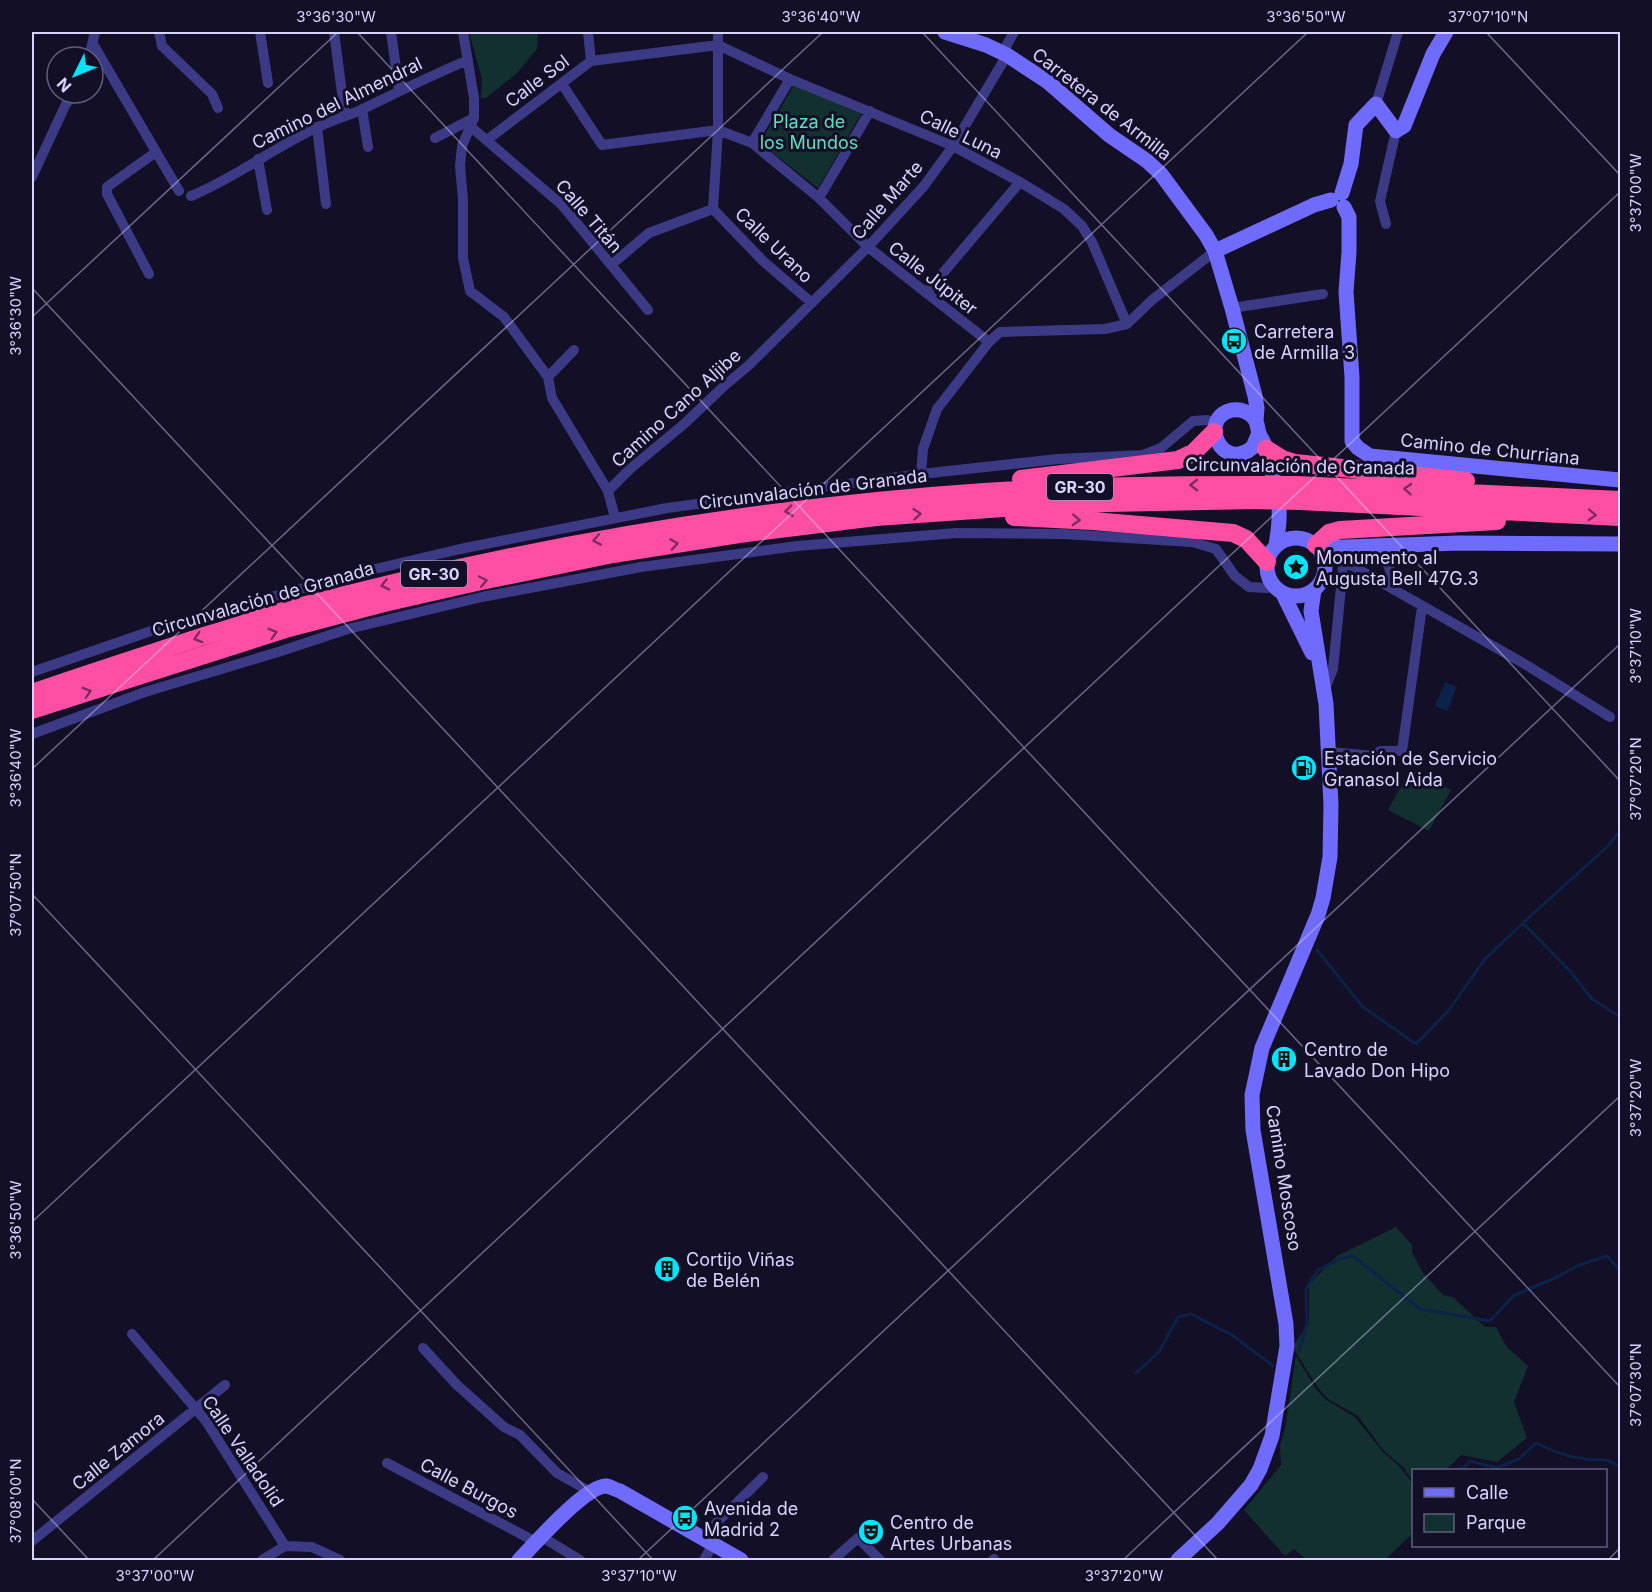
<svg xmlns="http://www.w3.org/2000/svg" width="1652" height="1592" viewBox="0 0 1652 1592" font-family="Inter,sans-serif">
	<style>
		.green { fill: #12302f }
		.water { fill: #0c2248 }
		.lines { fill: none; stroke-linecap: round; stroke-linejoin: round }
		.stream { stroke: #0c2248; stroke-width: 3 }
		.street { stroke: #3d3a85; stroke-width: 10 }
		.secondary { stroke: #6f6bff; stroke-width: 15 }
		.highway { stroke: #ff4fa3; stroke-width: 18 }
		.highway-bridge { stroke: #ff4fa3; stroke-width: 18 }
		.oneway { stroke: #7d2c5e }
		.ticks { fill: none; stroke: #d9d4ff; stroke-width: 1.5; stroke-opacity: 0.45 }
		.labels { text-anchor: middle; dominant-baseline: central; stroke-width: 6; stroke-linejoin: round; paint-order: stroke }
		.shield { fill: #130f26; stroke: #9e99be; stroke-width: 1.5 }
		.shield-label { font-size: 16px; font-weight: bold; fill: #d9d4ff }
		.street-label { font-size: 18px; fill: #d9d4ff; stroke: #130f26 }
		.park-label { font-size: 18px; fill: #5fe0c0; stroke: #130f26 }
		.poi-label { font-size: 18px; fill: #d9d4ff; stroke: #130f26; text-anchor: start }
		.neatline { fill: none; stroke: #d9d4ff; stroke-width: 2 }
		.ticks-label { font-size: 15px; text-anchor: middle; fill: #d9d4ff }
	</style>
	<rect width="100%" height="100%" fill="#130f26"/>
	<!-- green -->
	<path class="green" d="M469,32h69l-1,17 -20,24 -31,25h-5l1,-19z
		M794,85l67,29 -43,74 -58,-45z
		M1410,769l41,21 -22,41 -41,-21z
		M1396,1227l16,18v7l11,21 20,22 10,2 32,30h11l10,19 22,20 -14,36 13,36 -30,24 -36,-7 -15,15h-32l-1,11 -10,-14 -19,-16 -26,-35 -30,-17 -10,-11 -23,-37v-8l14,-20v-39l28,-28z
		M1296,1356l20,33 10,11 29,17 27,34 18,16 13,17v49l-28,27h-78l-13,-11 -9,7 -41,-46 37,-45 -1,-19 6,-22z"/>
	<!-- water -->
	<path class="water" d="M1445,682l12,5 -10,24 -12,-5z"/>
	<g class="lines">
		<!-- stream -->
		<path class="stream" d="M1524,922l83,-75 13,-16
			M1317,950l46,57 53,37 33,-34 36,-51 38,-36 47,48 22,28 27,17 1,-1
			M1299,1351l8,-29 -1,-33 12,-19 23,-12 12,-2 67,53 70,12 23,-25 44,-19 22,-12 28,-9 13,14
			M1136,1373l23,-21 19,-35 13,-3 41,21 41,31
			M1455,1470l10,-3 5,-6 27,7 22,-9 17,-16c16,8 31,14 49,16 19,3 17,-4 35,8"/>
		<!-- street -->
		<path class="street" d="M159,32l3,14 50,48 6,14
			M260,32l8,51
			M334,32l11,84
			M391,32l8,58
			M463,32l11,66v20l-12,28 -2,20 3,34v58l7,33 34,26 44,60 4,21 56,93 7,27
			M588,32l3,29
			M93,44l86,147
			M1003,52l11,-20
			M89,57l6,-25
			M562,84l40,61 116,-15 34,13 67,55 49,49 121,95
			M1376,104l22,-72
			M362,109l6,38
			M317,127l9,77
			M471,127l91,78 86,105
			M435,138l39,-20
			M487,140l104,-79 127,-16 72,34 163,67 67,36 44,27 18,17 10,16 35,82
			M752,143l38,-64
			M258,159l9,51
			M32,177l33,-71 8,-13
			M191,196c44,-18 82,-48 125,-68 16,-8 32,-12 47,-19 35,-17 69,-34 105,-49
			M819,198l51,-87
			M713,209l5,-79v-98
			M713,209l50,52 49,42
			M1386,224l-6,-23 16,-70
			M611,265l38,-32 64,-24
			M149,274l-42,-80v-7l49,-35
			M926,293l94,-111
			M1232,308l91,-14
			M548,377l26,-27
			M921,474l2,-25 14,-40 52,-67 11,-10 105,-3 22,-5 25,-24 63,-49
			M608,491l22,-22 54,-45 40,-38 24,-20 120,-119 56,-61 29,-40 54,-91
			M1378,546c10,15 14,27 16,44
			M32,672l125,-43 193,-54 110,-26 207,-41 254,-34 137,-15 85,-4 18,-7 32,-27 14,-1 9,3
			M1324,691l9,-22 10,-102 6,-3 179,102 82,51
			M32,734l113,-42 133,-40 70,-23 134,-32 159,-30 156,-21 159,-13 107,1 129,8 24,7 19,27 14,11 18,1 6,-3
			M1329,752l45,4 6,-5h22l20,-144
			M132,1334l74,87 79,125 27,1 28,13
			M423,1348l34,37 47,42 16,8 37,38 32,18
			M387,1463l149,79
			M542,1537l38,23
			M701,1538l62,-61
			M32,1541l193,-156
			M262,1560l23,-14
			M704,1560l9,-16
			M833,1560l25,-22 22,22
			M993,1560l1,-1"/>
		<!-- secondary -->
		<path class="secondary" d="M945,32l41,13 21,10 41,27 61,53 38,26 14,13 45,61 9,16 17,57 23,88 2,12 -1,13
			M1342,193l9,-29 5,-39 20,-21 20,27 8,-5 29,-72 13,-22
			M1344,207l5,10v35l-3,40 6,85v64l6,7 12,8 250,24
			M1215,251l99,-46 17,-5
			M1259,433l-6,14c-31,27 -56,-29 -21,-37 7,-1 15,1 21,7 5,5 4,10 6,16 1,5 5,8 6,13 6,19 11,42 14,62 1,12 -1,25 -3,37
			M1267 567a29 29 0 1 1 58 0a29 29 0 1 1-58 0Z
			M1318,548l141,-5 161,1
			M1283,594l29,59
			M519,1560c16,-16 66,-75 88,-74 4,1 9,4 13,5l121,69
			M1178,1560l40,-37 33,-38 9,-16 12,-33 15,-90 -1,-22 -33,-194 -1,-35 10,-47 56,-133 5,-17 7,-41 1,-52 -5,-101 -15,-93 3,-21"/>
		<!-- highway -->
		<path class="highway" d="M1266,449l16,10 13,4 171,18
			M1021,479l157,-19 15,-7 21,-21
			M1296,485l324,15
			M1300,501l320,16
			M1014,517l79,4 140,12 13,6 21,23
			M1316,545l13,-12 11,-3 157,-9
			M32,693c57,-20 114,-38 172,-57 28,-8 55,-18 83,-26 228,-61 461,-102 697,-118 89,-6 179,-7 269,-7
			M32,710l257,-82 95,-25 97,-22 132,-27 126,-20 137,-17 183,-13 195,-4"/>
		<!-- highway-bridge -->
		<path class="highway-bridge" d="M1253,485h43
			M1254,500l46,1"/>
	</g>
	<!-- one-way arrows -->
	<defs><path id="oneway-chevron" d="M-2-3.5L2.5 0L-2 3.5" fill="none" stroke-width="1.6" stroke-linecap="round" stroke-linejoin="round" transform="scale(1.5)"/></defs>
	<g class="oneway">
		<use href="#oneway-chevron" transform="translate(1194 485) rotate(-180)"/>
		<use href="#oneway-chevron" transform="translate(1408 489) rotate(-177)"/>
		<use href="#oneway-chevron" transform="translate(789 511) rotate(173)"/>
		<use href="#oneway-chevron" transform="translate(917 514) rotate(-5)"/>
		<use href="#oneway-chevron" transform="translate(1592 515) rotate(3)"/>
		<use href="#oneway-chevron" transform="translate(1076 520) rotate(3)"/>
		<use href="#oneway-chevron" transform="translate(597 540) rotate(169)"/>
		<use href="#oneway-chevron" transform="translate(674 544) rotate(-8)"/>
		<use href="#oneway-chevron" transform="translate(483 581) rotate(-12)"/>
		<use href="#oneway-chevron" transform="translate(385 585) rotate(166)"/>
		<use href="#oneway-chevron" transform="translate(273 633) rotate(-17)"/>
		<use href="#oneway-chevron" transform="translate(198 638) rotate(162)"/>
		<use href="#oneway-chevron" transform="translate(87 692) rotate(-18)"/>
	</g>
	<!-- ticks -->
	<path class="ticks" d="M357,32l1263,1355M922,32l698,749M1486,32l134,143M32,288l1186,1272M32,317l306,-285M32,769l791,-737M32,894l621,666M32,1222l1276,-1190M32,1499l57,61M153,1560l1467,-1368M638,1560l982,-916M1123,1560l497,-464M1608,1560l12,-12"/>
	<!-- icons -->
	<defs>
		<g id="bus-disc" transform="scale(1.35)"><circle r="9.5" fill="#00e5ff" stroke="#130f26"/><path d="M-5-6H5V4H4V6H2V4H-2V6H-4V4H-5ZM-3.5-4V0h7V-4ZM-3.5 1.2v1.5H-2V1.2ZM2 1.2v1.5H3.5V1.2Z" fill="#111"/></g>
		<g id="sight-disc" transform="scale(1.35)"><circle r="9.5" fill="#00e5ff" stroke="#130f26"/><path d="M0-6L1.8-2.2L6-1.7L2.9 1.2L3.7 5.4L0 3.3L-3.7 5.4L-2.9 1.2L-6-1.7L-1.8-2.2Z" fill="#111"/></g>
		<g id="fuel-disc" transform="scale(1.35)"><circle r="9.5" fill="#00e5ff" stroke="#130f26"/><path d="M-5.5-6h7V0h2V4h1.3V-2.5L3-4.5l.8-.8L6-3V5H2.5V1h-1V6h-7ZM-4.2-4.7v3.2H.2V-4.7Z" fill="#111"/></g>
		<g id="building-disc" transform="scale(1.35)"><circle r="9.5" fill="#00e5ff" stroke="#130f26"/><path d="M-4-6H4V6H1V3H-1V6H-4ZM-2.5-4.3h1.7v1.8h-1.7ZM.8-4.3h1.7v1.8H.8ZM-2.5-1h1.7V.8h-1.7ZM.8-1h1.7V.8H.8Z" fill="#111"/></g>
		<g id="theatre-disc" transform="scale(1.35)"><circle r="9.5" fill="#00e5ff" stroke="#130f26"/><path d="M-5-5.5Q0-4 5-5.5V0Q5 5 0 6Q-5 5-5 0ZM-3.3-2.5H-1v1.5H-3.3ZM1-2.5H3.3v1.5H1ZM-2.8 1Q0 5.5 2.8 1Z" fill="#111"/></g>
	</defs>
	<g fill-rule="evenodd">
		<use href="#bus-disc" x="1234" y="341"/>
		<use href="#sight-disc" x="1296" y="567"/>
		<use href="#fuel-disc" x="1304" y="768"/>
		<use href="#building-disc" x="1284" y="1059"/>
		<use href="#building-disc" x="667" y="1269"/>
		<use href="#bus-disc" x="685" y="1518"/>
		<use href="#theatre-disc" x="871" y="1532"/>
	</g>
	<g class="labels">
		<!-- shield labels -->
		<g class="shield">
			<rect x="1047" y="474" width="66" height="26" rx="4.5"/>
			<rect x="401" y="561" width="66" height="26" rx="4.5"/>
		</g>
		<g class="shield-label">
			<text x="1080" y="487">GR-30</text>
			<text x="434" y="574">GR-30</text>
		</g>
		<!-- street labels -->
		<g class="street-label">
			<text transform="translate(537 81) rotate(-37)">Calle Sol</text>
			<text transform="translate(337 103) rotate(-26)">Camino del Almendral</text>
			<text transform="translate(1102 104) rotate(38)">Carretera de Armilla</text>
			<text transform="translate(961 134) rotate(26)">Calle Luna</text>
			<text transform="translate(887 200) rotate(-49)">Calle Marte</text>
			<text transform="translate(589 216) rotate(49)">Calle Titán</text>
			<text transform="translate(774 245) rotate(44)">Calle Urano</text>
			<text transform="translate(933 278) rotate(38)">Calle Júpiter</text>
			<text transform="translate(676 408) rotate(-42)">Camino Cano Aljibe</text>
			<text transform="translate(1490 449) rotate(6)">Camino de Churriana</text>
			<text transform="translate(1300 466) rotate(1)">Circunvalación de Granada</text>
			<text transform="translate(813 489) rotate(-7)">Circunvalación de Granada</text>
			<text transform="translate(263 599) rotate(-16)">Circunvalación de Granada</text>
			<text transform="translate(1284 1178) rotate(81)">Camino Moscoso</text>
			<text transform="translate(118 1451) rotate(-39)">Calle Zamora</text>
			<text transform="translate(243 1451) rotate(56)">Calle Valladolid</text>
			<text transform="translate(469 1488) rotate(28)">Calle Burgos</text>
		</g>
		<!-- park labels -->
		<g class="park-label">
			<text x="809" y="121">Plaza de<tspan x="809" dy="21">los Mundos</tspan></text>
		</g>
		<!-- poi labels -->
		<g class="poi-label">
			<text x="1254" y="331">Carretera<tspan x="1254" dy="21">de Armilla 3</tspan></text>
			<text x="1316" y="557">Monumento al<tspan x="1316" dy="21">Augusta Bell 47G.3</tspan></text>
			<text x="1324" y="758">Estación de Servicio<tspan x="1324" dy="21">Granasol Aida</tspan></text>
			<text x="1304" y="1049">Centro de<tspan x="1304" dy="21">Lavado Don Hipo</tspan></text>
			<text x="686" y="1259">Cortijo Viñas<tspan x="686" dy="21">de Belén</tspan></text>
			<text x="704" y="1508">Avenida de<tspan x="704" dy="21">Madrid 2</tspan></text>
			<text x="890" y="1522">Centro de<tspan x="890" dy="21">Artes Urbanas</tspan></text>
		</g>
	</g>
	<!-- border -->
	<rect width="1652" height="1592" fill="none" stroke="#130f26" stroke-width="66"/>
	<!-- legend -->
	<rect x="1412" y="1469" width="195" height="78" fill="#130f26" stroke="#625e7d" stroke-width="1.5"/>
	<rect x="1424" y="1488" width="30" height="9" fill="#6f6bff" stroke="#625e7d" stroke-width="1.5"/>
	<text x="1466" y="1499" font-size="18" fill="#d9d4ff">Calle</text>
	<rect x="1424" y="1514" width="30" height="18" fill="#12302f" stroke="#625e7d" stroke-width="1.5"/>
	<text x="1466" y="1529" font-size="18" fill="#d9d4ff">Parque</text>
	<!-- north arrow -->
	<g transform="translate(75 75) rotate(227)"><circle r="28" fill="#130f26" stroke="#625e7d" stroke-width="1.5"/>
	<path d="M0-4.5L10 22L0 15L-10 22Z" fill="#00e5ff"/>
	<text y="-9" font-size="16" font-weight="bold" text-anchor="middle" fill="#d9d4ff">N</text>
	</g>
	<rect x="33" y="33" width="1586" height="1526" class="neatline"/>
	<g class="ticks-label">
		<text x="336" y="22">3°36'30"W</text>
		<text x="821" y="22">3°36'40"W</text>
		<text x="1306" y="22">3°36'50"W</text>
		<text x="1488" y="22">37°07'10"N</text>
		<text transform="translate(1636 193) rotate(-90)" y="5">3°37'00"W</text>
		<text transform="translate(16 316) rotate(-90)" y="5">3°36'30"W</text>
		<text transform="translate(1636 646) rotate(-90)" y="5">3°37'10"W</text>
		<text transform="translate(16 768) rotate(-90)" y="5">3°36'40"W</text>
		<text transform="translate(1636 779) rotate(-90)" y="5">37°07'20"N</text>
		<text transform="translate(16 895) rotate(-90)" y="5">37°07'50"N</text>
		<text transform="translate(1636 1098) rotate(-90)" y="5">3°37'20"W</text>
		<text transform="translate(16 1220) rotate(-90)" y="5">3°36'50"W</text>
		<text transform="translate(1636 1385) rotate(-90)" y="5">37°07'30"N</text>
		<text transform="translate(16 1501) rotate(-90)" y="5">37°08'00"N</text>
		<text x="155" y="1581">3°37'00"W</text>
		<text x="639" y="1581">3°37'10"W</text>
		<text x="1124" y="1581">3°37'20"W</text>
	</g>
</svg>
